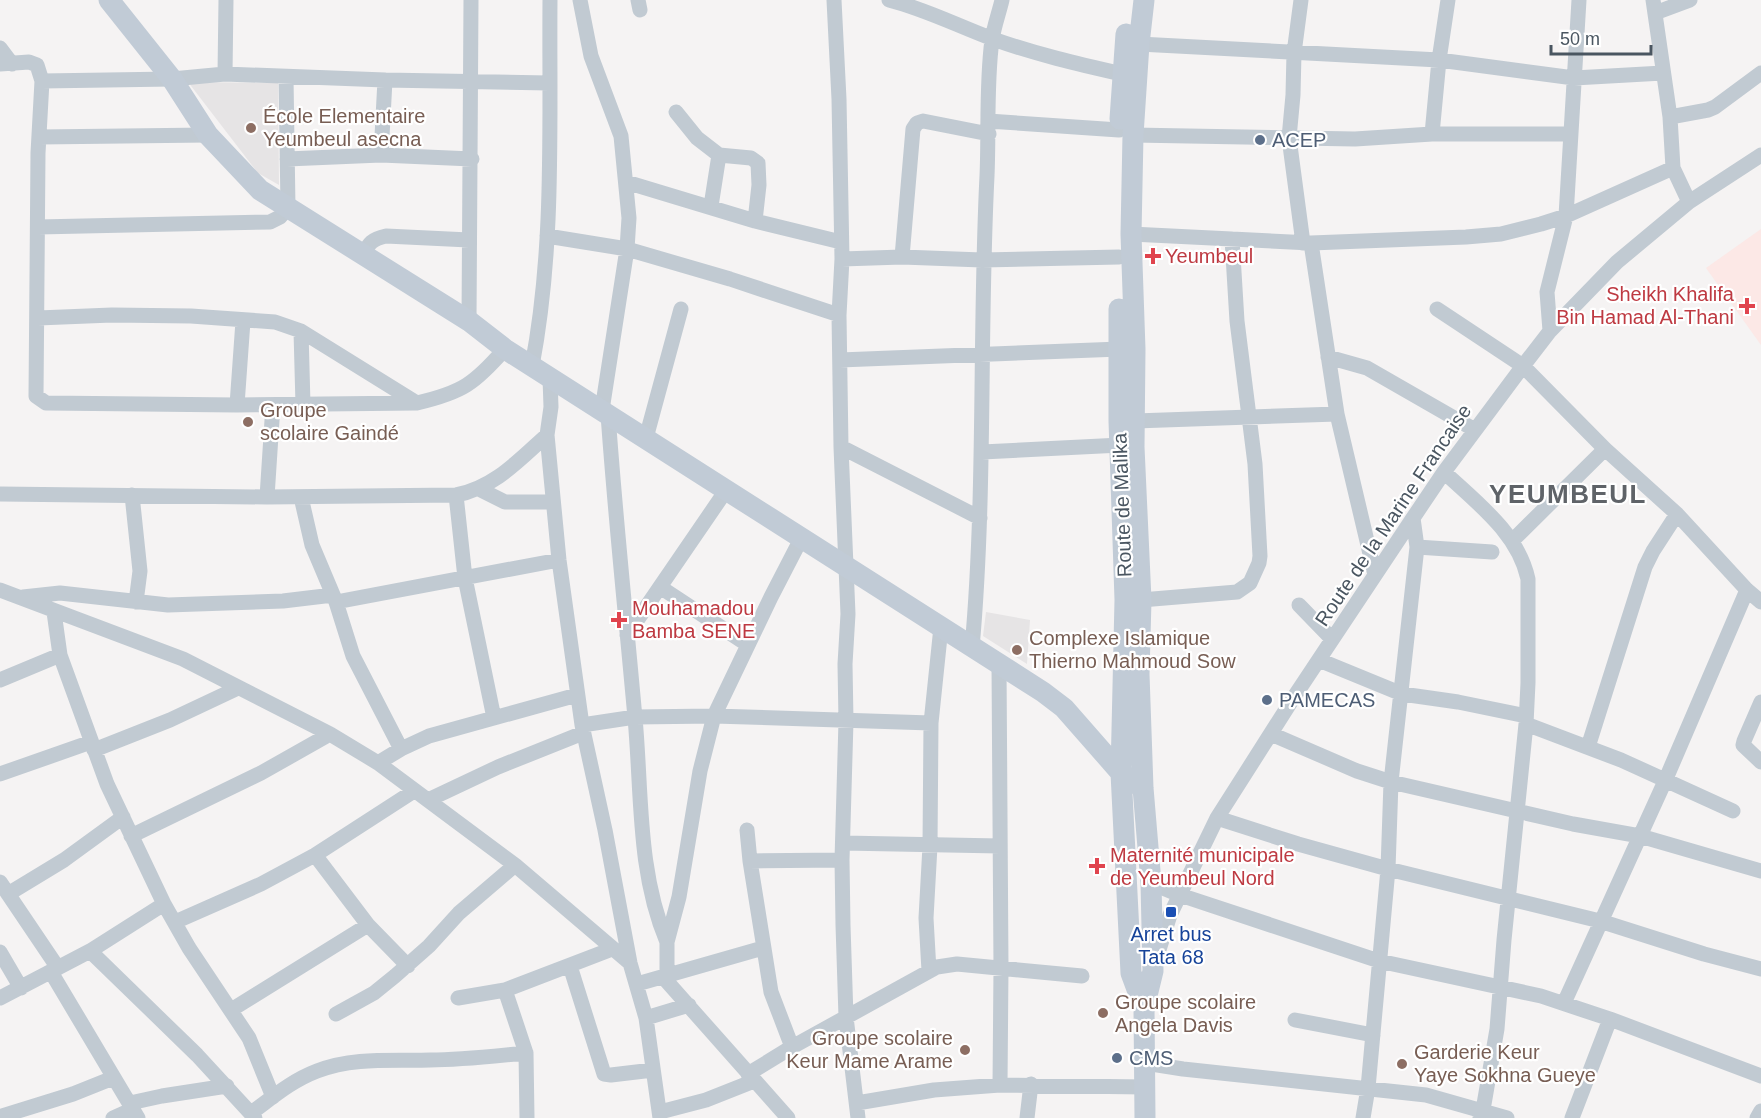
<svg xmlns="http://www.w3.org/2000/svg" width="1761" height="1118" viewBox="0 0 1761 1118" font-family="Helvetica,sans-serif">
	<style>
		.education { fill: #e6e4e5 }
		.medical { fill: #fce8e6 }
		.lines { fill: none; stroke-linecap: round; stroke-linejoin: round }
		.minor { stroke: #c1cad2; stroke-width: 15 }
		.secondary { stroke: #c1cbd6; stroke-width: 21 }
		.education-dot { fill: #8d6e63; stroke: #fff; stroke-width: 2 }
		.service-dot { fill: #5c6f8a; stroke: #fff; stroke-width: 2 }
		.health-dot { fill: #e0444e; stroke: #fff; stroke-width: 2 }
		.transit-dot { fill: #1a4fb4; stroke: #fff; stroke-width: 2 }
		.labels { text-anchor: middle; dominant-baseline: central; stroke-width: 4.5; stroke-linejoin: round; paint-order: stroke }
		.education-label { font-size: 20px; fill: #785e54; stroke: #fff; text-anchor: start }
		.service-label { font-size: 20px; fill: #4e5e75; stroke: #fff; text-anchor: start }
		.health-label { font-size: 20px; fill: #be3a42; stroke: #fff; text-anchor: start }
		.street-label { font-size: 20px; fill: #4a5661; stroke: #fff }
		.transit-label { font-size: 20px; fill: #164399; stroke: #fff }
		.district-label { font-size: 26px; font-weight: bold; letter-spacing: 1.5px; fill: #5f6368; stroke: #fff }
	</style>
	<rect width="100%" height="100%" fill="#f5f3f3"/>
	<!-- education -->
	<path class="education" d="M188,82l90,1 1,102 -21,-12z
		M986,612l44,8 -3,44 -44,-28z"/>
	<!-- medical -->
	<path class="medical" d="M1761,229v116l-55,-77z"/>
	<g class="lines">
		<!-- minor -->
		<path class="minor" d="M580,0l11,56 30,80 8,82 -2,31 -25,161
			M638,0l2,10
			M834,0l5,99 3,160 -3,56 2,132 7,167 -3,50 1,57 -4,139 1,65 3,92 12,101
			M889,0c36,9 69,26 104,39 42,15 85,25 129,35
			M1301,0l-7,53 -1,42 -4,43 14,105
			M1653,0l17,117 3,51 16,34
			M1655,13l35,-13
			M1139,44l300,16 135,18 89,-5
			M0,48l12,16
			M0,64l29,-2 8,3 5,16 -4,72 -2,243 10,7 191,2 180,-2c47,-11 56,-19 88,-54
			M225,74l1,-74
			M42,81l130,-2 53,-5 160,6 164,3
			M676,112l21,26 22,17 -8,51
			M1670,117l38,-7 7,-3 46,-34
			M988,121l131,9
			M1432,134l7,-74 9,-60
			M1133,135l222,4 77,-5h139
			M39,137l169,-2
			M381,155l4,-75
			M719,155l32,3 7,5 1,22 -4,36
			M287,159l94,-4 91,4
			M626,182l129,39 86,21
			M38,227l232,-5 10,-5 8,-9 -2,-131
			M1131,234l180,9 155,-6 35,-3 40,-10 25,-8 107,-48
			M547,236l80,13 103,30 109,36
			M1311,243l26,171 38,161
			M363,255c6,-12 9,-16 23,-19l83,4
			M902,257l11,-128 4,-6 6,-2 66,13
			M842,259l60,-2 80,3 137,-3
			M1437,309l86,57 82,83 72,65 70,76 14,12
			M38,318l74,-3 79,1 84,6 26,9 116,72
			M469,321l2,-321
			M301,331l2,74
			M1550,331l-3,-39 19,-76 13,-216
			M1328,357l39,11 108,62
			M840,360l280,-11
			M532,366c23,-120 17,-244 18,-366
			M237,405l6,-84
			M608,414c7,101 18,203 27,304 7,75 2,153 32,224
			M1135,421l202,-7
			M547,435l12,125 23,165 23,105 25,133 16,55 14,100
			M646,438l35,-129
			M841,447l139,71
			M982,452l139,-7
			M1444,472c33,31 74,61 84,107v104l-2,41 -22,216 -7,89 -14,81 -3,8
			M479,489l26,13h47
			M0,494l267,3 189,-2c38,-7 63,-35 91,-60l4,-28 -1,-29
			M132,495l8,76 -4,31
			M456,495l9,83 29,140
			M267,497l6,-92
			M301,497l11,48 24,57 17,54 48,93
			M1513,540l92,-91
			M1417,547l75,5
			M660,587l88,58
			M0,590l183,69 147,75 48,29 137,102 115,98
			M23,597l37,-4 108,12 115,-4 50,-6
			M1141,600l96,-8 13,-9 9,-20 1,-7 -5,-92 -18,-143 -5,-82
			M336,602l223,-42
			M1299,605l33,34
			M54,612l6,43 47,129 57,120 25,44 60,90 24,59
			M627,635l100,-146
			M972,648c14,-157 7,-315 15,-472 2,-45 -1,-92 5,-136 2,-14 7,-27 10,-40
			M1319,660l83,34 56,8 68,14
			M999,665l2,303 -1,117
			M0,680l60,-25
			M1761,702l-17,39 -1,4 18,17
			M1526,724l95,36 112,51
			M582,725l53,-8 79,-1 217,7
			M1271,734l86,37 34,11 182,42 67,12 121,35
			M1588,747l57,-180 8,-16 24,-37
			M94,750l76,-30 68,-32
			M378,763l23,-14 28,-13 148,-41
			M0,774l91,-32
			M428,800l70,-33 85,-34
			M1217,818l81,26 90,25 212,52 104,33 57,15
			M747,830l3,31 21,131 21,55
			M131,836l130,-63 69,-39
			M843,843l157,3
			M315,855l53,70 40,41
			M750,861l92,-1
			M0,882l58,86
			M1151,883l29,12 199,66 162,35 69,23 151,57
			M8,894l56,-34 59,-43
			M175,922l86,-38 54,-29 99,-64
			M90,951l107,104 58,63
			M0,952l21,36
			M1157,956l13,-41 47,-97 77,-121 119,-179 31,-46 79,-106 27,-35 67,-69 72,-60 72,-47
			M570,966l34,108 7,1 42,-5
			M929,971l-3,-53 4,-72 1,-123 10,-96
			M51,972l87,146
			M667,975v-33l12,-45 21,-126 14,-55 57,-119 31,-60
			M663,977l125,141
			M637,984l126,-36
			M505,990l21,63 1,65
			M0,998l90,-47 74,-47
			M458,998l47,-8 107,-41
			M1564,1003l101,-222 82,-191
			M231,1010l137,-85
			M336,1014l38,-21 21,-17 34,-30 30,-33 56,-48
			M646,1018l43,-13
			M1295,1020l78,15
			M1145,1063l38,6 243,26 81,23
			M748,1074l44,-27 145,-80 20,-3 125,12
			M130,1103l32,-7 65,-10
			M857,1103l77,-13 66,-5 145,2
			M660,1112l46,-12 48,-19
			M251,1113c22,-16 40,-32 66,-42 36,-14 74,-10 113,-11 32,0 64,-4 96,-7
			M2,1116l71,-22 40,-16
			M113,1118l20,-9
			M1027,1118l4,-34
			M1363,1118l5,-30 20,-219 3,-87 26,-235 -4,-29
			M1572,1118l38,-99
			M1757,1118l4,-7"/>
		<!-- secondary -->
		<path class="secondary" d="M109,0l63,79 36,56 52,55 209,131 36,28 538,343 21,16 57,65 22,15
			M1144,0l-5,44 -6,91 -2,99 4,115 -1,98 7,153 -2,74 4,114 8,95 2,88 -9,37 1,110
			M1120,119l6,-85
			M1119,309v112l6,179 -4,173 10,200 13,35"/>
	</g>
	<!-- markers -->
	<g class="education-dot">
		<circle cx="251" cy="128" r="6"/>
		<circle cx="248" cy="422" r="6"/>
		<circle cx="1017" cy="650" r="6"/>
		<circle cx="1103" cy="1013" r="6"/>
		<circle cx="965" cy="1050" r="6"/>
		<circle cx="1402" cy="1064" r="6"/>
	</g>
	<g class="service-dot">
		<circle cx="1260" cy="140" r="6"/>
		<circle cx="1267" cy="700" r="6"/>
		<circle cx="1117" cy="1058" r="6"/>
	</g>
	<g class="health-dot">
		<path d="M1150 247h6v6h6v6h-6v6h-6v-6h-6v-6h6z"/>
		<path d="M1744 297h6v6h6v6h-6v6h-6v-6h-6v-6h6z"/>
		<path d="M616 611h6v6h6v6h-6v6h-6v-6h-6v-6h6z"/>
		<path d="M1094 857h6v6h6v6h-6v6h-6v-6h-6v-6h6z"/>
	</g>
	<rect class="transit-dot" x="1165" y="906" width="12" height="12" rx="3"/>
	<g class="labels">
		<!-- education labels -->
		<g class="education-label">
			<text x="263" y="116">École Elementaire<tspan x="263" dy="23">Yeumbeul asecna</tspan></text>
			<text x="260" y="410">Groupe<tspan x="260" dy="23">scolaire Gaindé</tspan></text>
			<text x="1029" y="638">Complexe Islamique<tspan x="1029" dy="23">Thierno Mahmoud Sow</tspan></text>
			<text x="1115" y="1002">Groupe scolaire<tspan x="1115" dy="23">Angela Davis</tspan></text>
			<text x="953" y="1038" text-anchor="end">Groupe scolaire<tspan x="953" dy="23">Keur Mame Arame</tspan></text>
			<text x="1414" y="1052">Garderie Keur<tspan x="1414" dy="23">Yaye Sokhna Gueye</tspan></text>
		</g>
		<!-- service labels -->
		<g class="service-label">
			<text x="1272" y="140">ACEP</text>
			<text x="1279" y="700">PAMECAS</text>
			<text x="1129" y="1058">CMS</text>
		</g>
		<!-- health labels -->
		<g class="health-label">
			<text x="1165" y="256">Yeumbeul</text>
			<text x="1734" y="294" text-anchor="end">Sheikh Khalifa<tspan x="1734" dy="23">Bin Hamad Al-Thani</tspan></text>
			<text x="632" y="608">Mouhamadou<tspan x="632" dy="23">Bamba SENE</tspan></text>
			<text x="1110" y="855">Maternité municipale<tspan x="1110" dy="23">de Yeumbeul Nord</tspan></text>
		</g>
		<!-- street labels -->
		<g class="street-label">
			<text transform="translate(1122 505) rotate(-92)">Route de Malika</text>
			<text transform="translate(1393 515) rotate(-56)">Route de la Marine Francaise</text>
		</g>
		<!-- transit labels -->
		<g class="transit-label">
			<text x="1171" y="934">Arret bus<tspan x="1171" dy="23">Tata 68</tspan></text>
		</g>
		<!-- district labels -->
		<g class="district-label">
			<text x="1568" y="494">YEUMBEUL</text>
		</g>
	</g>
	<!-- scale -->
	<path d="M1551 45v9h100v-9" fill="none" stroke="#4a5661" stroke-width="3"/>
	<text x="1560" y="45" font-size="18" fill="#4a5661" stroke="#ffffff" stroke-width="4.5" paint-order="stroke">50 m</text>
</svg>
